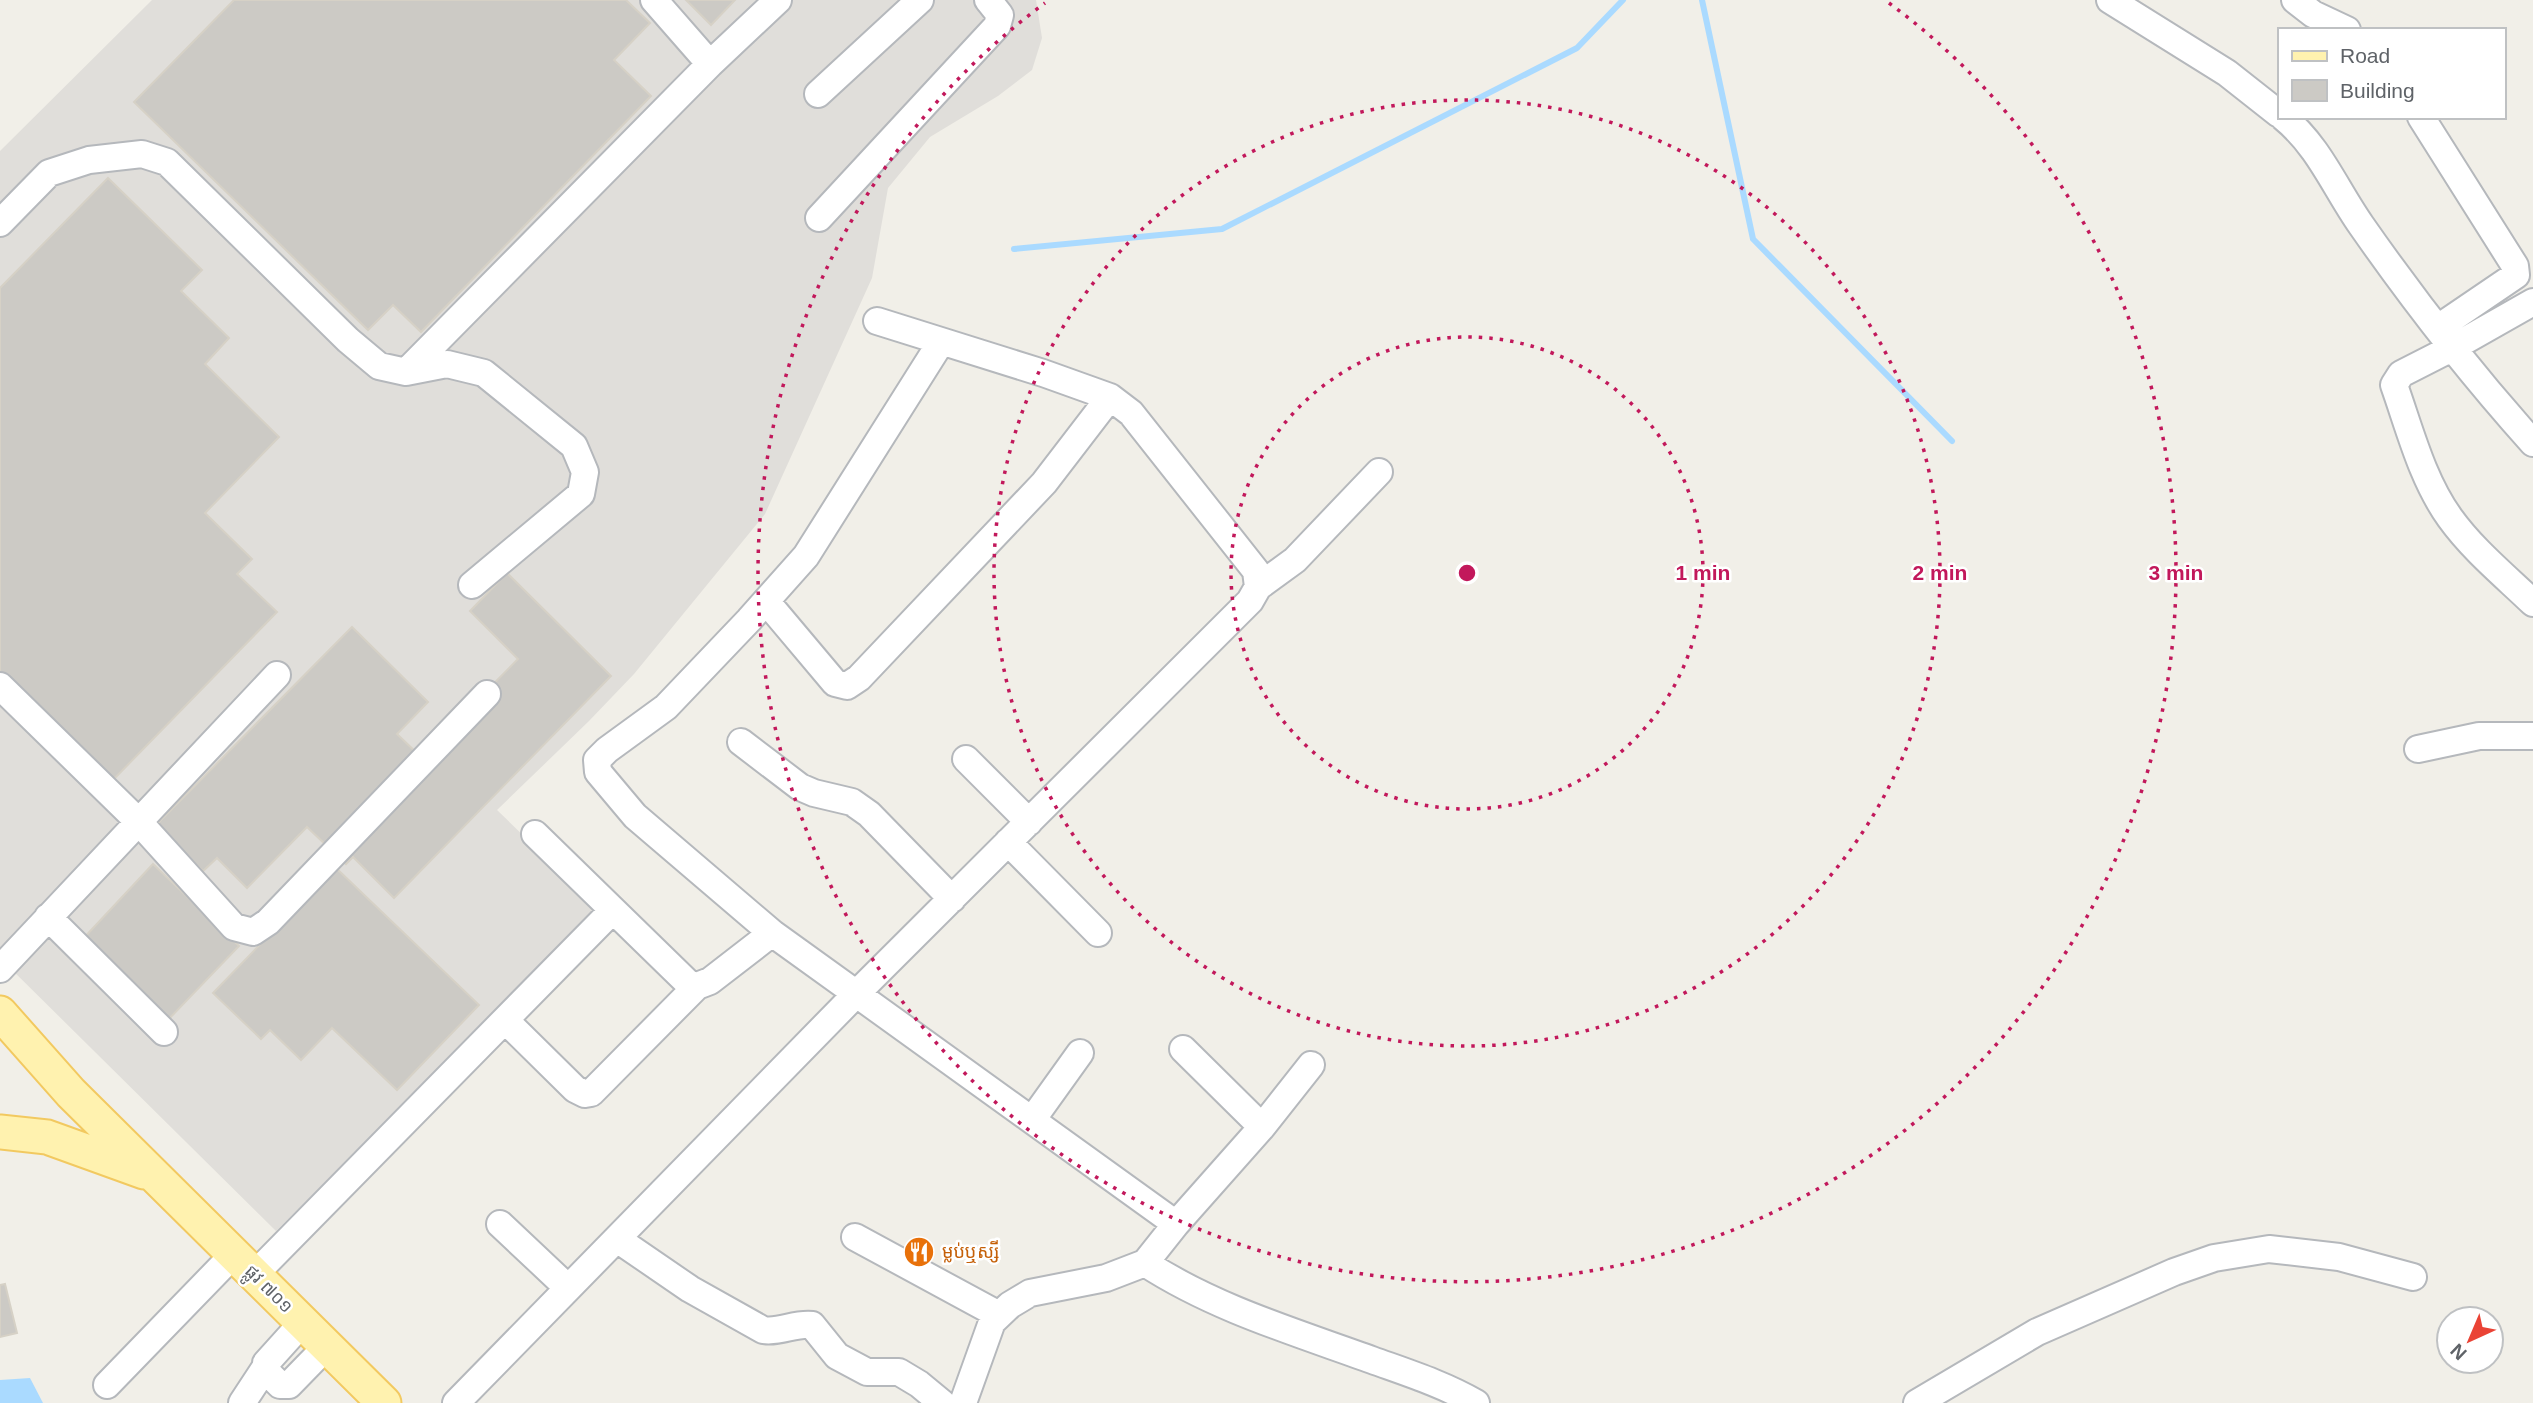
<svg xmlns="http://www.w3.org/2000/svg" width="2533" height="1403" viewBox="0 0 2533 1403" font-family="Arial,'Noto Sans Khmer',sans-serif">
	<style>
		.industrial { fill: #e0deda }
		.water { fill: #aadaff }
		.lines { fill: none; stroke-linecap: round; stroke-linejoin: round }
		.stream { stroke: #aadaff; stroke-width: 6 }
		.building { fill: #cccac5; stroke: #d6d1c6; stroke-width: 2 }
		.minor-casing { stroke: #b5b8bc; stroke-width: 30 }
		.major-casing { stroke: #f2c960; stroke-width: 37 }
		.minor { stroke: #fff; stroke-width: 26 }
		.major { stroke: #fff2af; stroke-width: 33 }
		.ring { fill: none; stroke: #c2185b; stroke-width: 3.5; stroke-dasharray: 3.5 7 }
		.labels { text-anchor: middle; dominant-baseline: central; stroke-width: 5; stroke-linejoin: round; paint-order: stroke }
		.food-label { font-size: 18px; fill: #c56008; stroke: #fff; text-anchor: start }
		.street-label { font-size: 18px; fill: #5f6368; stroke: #fff }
		.centre { fill: #c2185b; stroke: #fff; stroke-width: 3.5 }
		.ring-label { font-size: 21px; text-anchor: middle; font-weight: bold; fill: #c2185b; stroke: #fff; stroke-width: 5; stroke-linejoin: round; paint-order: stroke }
	</style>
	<rect width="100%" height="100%" fill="#f1efe8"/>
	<!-- industrial -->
	<path class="industrial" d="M152,0h884l6,38 -10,32 -34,26 -68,41 -42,51 -16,90 -107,236 -131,160 -45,47 -92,89 102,99 -323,322 -276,-273v-807z"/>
	<!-- water -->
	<path class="water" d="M30,1378l13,25h-43v-23z"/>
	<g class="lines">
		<!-- stream -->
		<path class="stream" d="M1702,0l51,239 199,202
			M1014,249l208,-20 355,-181 46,-48"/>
	</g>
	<!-- building -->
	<path class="building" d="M234,0h392l24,23 -36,37 37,36 -230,236 -28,-27 -25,25 -234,-228z
		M686,0h49l-24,25z
		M108,178l94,92 -21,21 48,47 -24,26 74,73 -74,76 47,46 -15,15 40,38 -166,170 -111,-109v-385z
		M507,573l104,103 -217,222 -41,-41 -7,7 -39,-37 -60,61 -30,-30 -14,13 -47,-46 196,-198 76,75 -31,32 24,23 97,-98 -48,-48z
		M153,864l86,82 -74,77 -85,-81z
		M335,867l144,138 -82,85 -65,-62 -31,32 -31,-30 -9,9 -48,-46z
		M5,1284l12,49 -17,4v-52z"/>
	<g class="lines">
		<!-- minor casing -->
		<g class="minor-casing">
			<path id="minor" d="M654,0l56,64
				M2110,0l117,73 52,41
				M2295,0l18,14 34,16
				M818,94l102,-94
				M2283,117c36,29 52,71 78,108 53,76 110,149 172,218
				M2421,117l94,149 1,9 -78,53
				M819,218l178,-192 3,-11 -12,-15
				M0,223l49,-50 40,-13 53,-6 25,8 181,178 31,26 27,6 41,-8 37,9 90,73 11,26 -4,22 -109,91
				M2533,302l-81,46 -51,26 -7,11c16,45 28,94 56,133 23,32 55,58 83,85
				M941,342l-135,214 -57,64 -83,87 -59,43 -10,10 1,12 37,44 137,117 404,291
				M406,372l304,-308 68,-64
				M1258,587l37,-27 84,-88
				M766,601l69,82 12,3 12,-8 185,-195 66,-86
				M0,686l138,135 96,106 19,5 15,-10 219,-228
				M741,742l59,45 14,6 38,9 17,12 83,85
				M2418,749l61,-13h54
				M966,759l63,63
				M535,834l154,150 8,2
				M1008,842l90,91
				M48,917l116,115
				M0,969l277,-294
				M505,1020l70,69 10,5 6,-1 106,-107 13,-5 62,-48
				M1183,1049l79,78
				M1032,1120l48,-67
				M500,1224l68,64
				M855,1237l144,78
				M617,1239l73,50 73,41c17,3 31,-7 49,-5l25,31 30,16h32l20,12 23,19
				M1145,1263c69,45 150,69 227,97 36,13 71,24 104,43
				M255,1274l358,-364
				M303,1322l-37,41 1,9 13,13h9l38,-39
				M107,1385l127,-131
				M242,1403l23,-35
				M456,1403l401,-410 393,-392 8,-14 -2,-16 -125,-158 -21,-16 -67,-24 -166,-52
				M963,1403l29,-81 18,-17 20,-12 76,-15 39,-15 31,-39 86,-97 49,-62
				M1917,1403l120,-71 137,-60 40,-14 55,-9 70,8 74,20"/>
		</g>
		<!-- major casing -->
		<g class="major-casing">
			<path id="major" d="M0,1013l71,80 313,310
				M0,1132l47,5 97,35"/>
		</g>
		<!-- minor -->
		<use href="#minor" class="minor"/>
		<!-- major -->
		<use href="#major" class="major"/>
	</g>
	<!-- distance rings -->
	<g class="ring">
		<circle cx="1467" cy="573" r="236"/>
		<circle cx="1467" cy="573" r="473"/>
		<path d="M1889 3A709 709 0 1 1 1045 3"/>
	</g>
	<!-- icons -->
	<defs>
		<g id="restaurant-disc" transform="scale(1.575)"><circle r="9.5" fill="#e8710a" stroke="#fff"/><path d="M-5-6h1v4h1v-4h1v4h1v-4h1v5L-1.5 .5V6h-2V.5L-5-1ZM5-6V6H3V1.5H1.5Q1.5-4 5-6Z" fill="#fff"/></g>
	</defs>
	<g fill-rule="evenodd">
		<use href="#restaurant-disc" x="919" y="1252"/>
	</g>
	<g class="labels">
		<!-- food labels -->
		<g class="food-label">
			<text x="942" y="1252">ម្លប់ឬស្សី</text>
		</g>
		<!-- street labels -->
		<g class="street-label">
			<text transform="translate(269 1289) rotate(45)">ផ្លូវ ៧០១</text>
		</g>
	</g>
	<circle cx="1467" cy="573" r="10" class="centre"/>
	<g class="ring-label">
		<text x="1703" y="580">1 min</text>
		<text x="1940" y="580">2 min</text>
		<text x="2176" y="580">3 min</text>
	</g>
	<!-- legend -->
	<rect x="2278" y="28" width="228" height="91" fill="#ffffff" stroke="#bfc1c3" stroke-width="2"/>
	<rect x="2292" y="51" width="35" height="10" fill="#fff2af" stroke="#bfc1c3" stroke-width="2"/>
	<text x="2340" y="63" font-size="21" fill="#5f6368">Road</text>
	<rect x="2292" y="80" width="35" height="21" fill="#cccac5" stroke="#bfc1c3" stroke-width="2"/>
	<text x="2340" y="98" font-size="21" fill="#5f6368">Building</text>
	<!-- north arrow -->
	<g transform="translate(2470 1340) rotate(224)"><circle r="33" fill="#ffffff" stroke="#bfc1c3" stroke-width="2"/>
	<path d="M0-5L12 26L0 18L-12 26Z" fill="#ea4335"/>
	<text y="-10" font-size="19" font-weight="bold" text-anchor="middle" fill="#5f6368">N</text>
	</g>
</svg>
